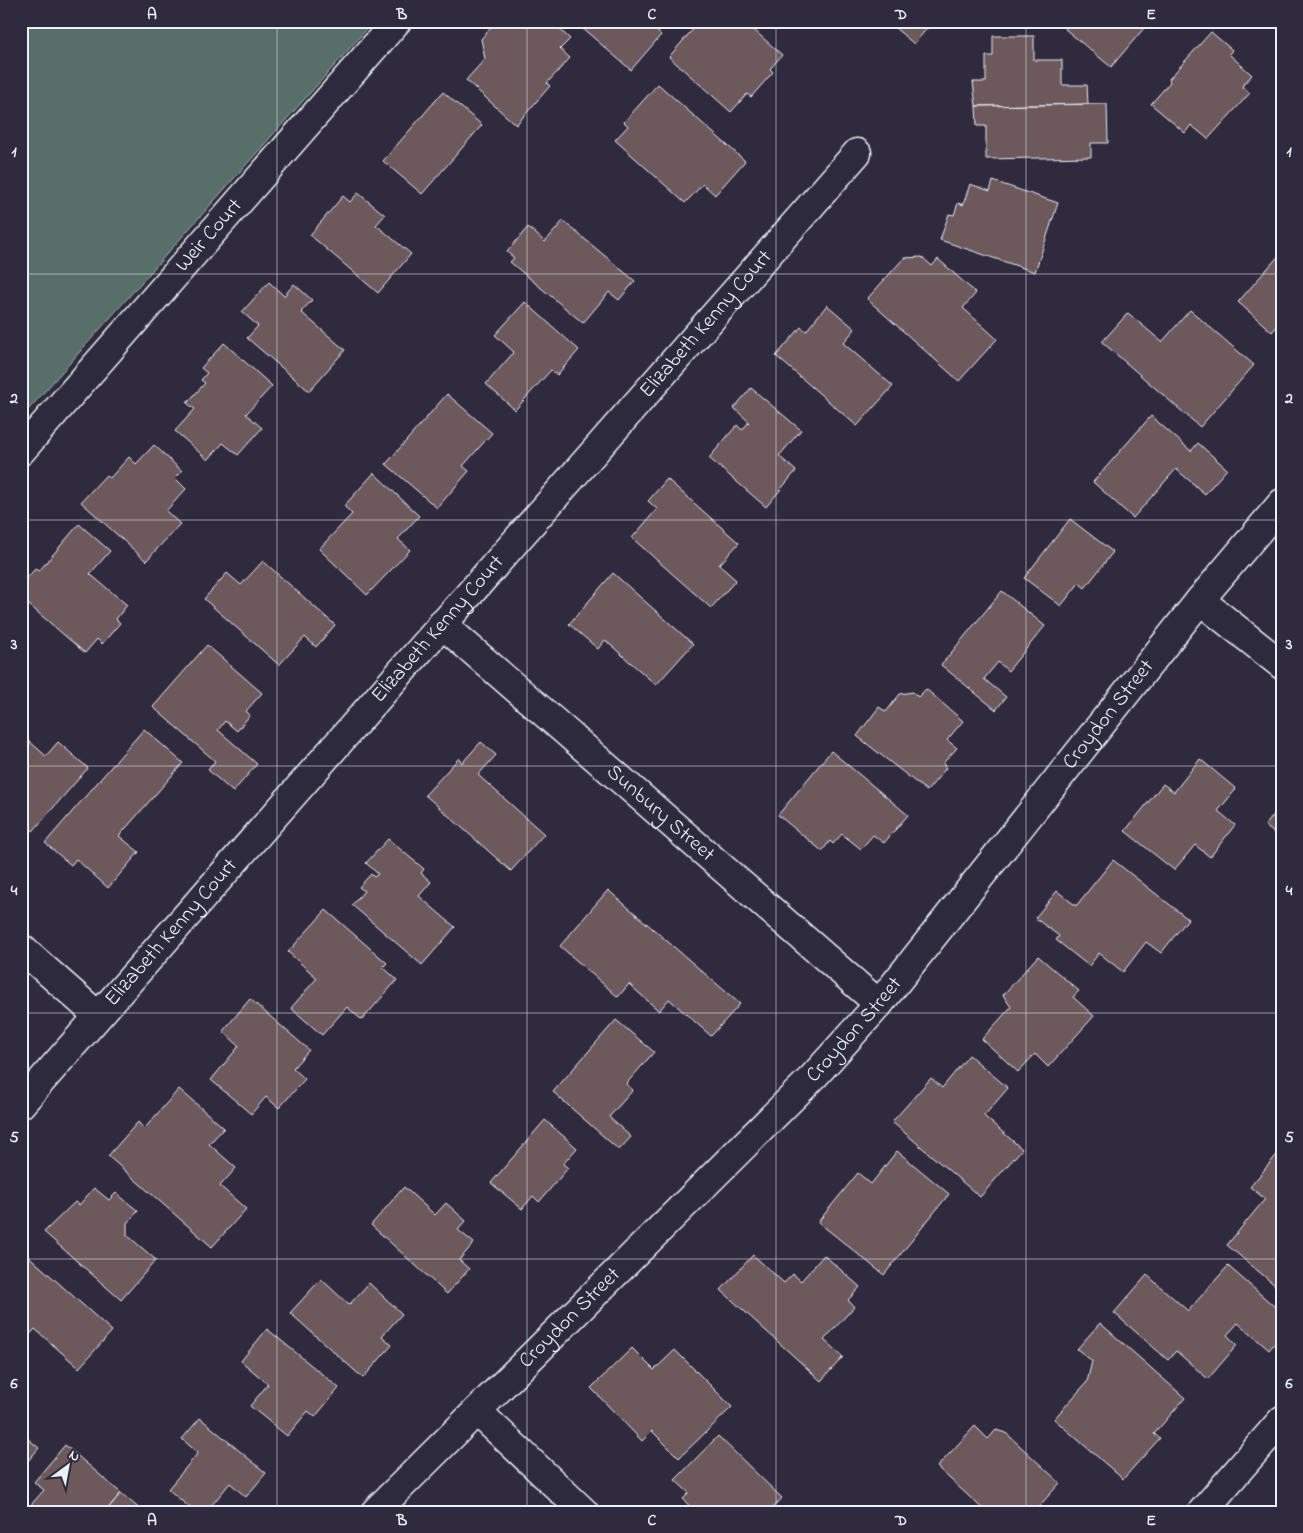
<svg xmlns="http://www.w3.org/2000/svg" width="1303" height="1533" viewBox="0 0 1303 1533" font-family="'Indie Flower',sans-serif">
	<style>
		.green { fill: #596e68; stroke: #a0b0b0 }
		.building { fill: #6d585b; stroke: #e8f1f8 }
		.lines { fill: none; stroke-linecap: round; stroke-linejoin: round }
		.minor-casing { stroke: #e8f1f8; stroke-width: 31 }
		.minor { stroke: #2f2a3d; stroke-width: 28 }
		.grid { fill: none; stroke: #e8f1f8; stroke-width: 1; stroke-opacity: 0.55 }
		.labels { text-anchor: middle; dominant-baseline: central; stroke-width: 5; stroke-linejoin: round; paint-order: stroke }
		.street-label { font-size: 21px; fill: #e8f1f8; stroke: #2f2a3d }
		.neatline { fill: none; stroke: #e8f1f8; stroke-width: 2 }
		.grid-label { font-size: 16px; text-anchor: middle; font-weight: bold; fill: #e8f1f8 }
	</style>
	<rect width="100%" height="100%" fill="#2f2a3d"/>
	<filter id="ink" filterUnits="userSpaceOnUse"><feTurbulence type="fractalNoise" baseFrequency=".02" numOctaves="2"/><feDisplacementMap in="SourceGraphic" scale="10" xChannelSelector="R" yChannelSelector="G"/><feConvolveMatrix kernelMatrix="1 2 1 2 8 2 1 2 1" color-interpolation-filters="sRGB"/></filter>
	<g filter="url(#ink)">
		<!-- green -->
		<path class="green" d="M21,21h353l-353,397z"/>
		<!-- building -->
		<path class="building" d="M515,21h36l19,18 -10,10 10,9 -23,25 3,3 -34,39 -50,-45 19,-21 -4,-20 12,-14z
			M574,21h71l16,14 -30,35z
			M700,21h44l38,34 -12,14 3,3 -22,25 -4,-3 -16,18 -62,-55z
			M887,21h46l-19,23z
			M1072,21h78l-39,46 -46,-38z
			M1211,32l21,18 -3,4 23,21 -10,11 8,7 -42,46 -17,-14 -6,8 -34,-29 19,-22 -1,-3z
			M993,36h41v24h28v25h25l1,19 -112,2 -3,-24h13v-26h7z
			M658,84l87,77 -30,34 -12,-11 -18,19 -70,-63 13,-14 -4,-4z
			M443,92l39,33 -60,69 -39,-33z
			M1107,104l1,39h-17v14l-105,2v-33h-9l-1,-20z
			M993,181l65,22 -23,69 -95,-32 9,-26 5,1 4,-12 5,2 7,-21 20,7z
			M358,193l27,22 -9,10 35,29 -33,39 -68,-58 33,-39 7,6z
			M563,221l72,60 -16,19 -10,-8 -26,31 -73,-61 4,-4 -7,-6 21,-25 17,15z
			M1282,252v68l-10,12 -34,-30z
			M922,257l10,9 6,-7 38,34 -13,15 34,31 -38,42 -92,-82 37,-41z
			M269,282l15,14 10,-12 18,16 -11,12 44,38 -36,41 -62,-53 11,-12 -16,-14z
			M525,302l54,48 -22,25 -6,-5 -36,40 -29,-26 28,-32 -19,-17z
			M827,305l28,24 -12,14 50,43 -36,40 -81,-70 25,-29 5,4z
			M1190,310l64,55 -54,62 -98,-85 26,-29 34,29z
			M224,343l48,43 -26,28 16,14 -24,27 -15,-12 -15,17 -33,-29 20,-22 -8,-6 18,-20 -4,-3 6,-7 -6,-5z
			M751,388l50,42 -22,26 17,15 -30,36 -57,-49 28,-33 5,5 7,-8 -15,-14z
			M447,394l45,39 -29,33 6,5 -32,37 -51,-44z
			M1151,416l40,35 7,-8 29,26 -22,25 -29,-25 -43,49 -40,-36z
			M154,445l28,26 -7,7 11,11 -20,22 14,13 -34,37 -65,-59 25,-27 4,3 19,-21 7,7z
			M374,473l45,43 -21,23 12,11 -43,45 -48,-46 33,-35 -8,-8z
			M667,479l72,64 -20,22 17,15 -25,28 -79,-70 25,-29 -9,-8z
			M1070,519l43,33 -28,36 -6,-5 -18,23 -37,-28z
			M79,524l31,27 -20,23 37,31 -11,14 4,4 -18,21 -5,-5 -12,14 -64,-55v-13l14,-16 4,2z
			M263,561l72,64 -19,22 -11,-10 -26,28 -75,-66 23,-26 14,12z
			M613,573l80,71 -37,41 -51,-45 -7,9 -29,-25z
			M1002,591l43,35 -37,45 -10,-9 -14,17 22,18 -10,13 -55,-45z
			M207,645l55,48 -16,18 4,4 -13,16 -12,-10 -7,9 39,34 -24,28 -25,-22 7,-9 -62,-54z
			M926,689l37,32 -16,19 10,8 -14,15 3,5 -19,23 -70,-55 22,-29 7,5 14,-18 13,-2 5,5z
			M144,729l39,34 -64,73 20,16 -31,36 -32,-29 -5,6 -26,-22z
			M21,734l25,22 12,-14 30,26 -55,63 -12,-10z
			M481,742l15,13 -18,20 66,59 -33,37 -86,-76 34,-37 3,5z
			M831,751l77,64 -24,28 -11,-8 -12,14 -19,-15 -9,10 -3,-3 -8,10 -44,-36z
			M1200,759l36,30 -18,22 17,14 -25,32 -15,-12 -21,25 -49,-39 38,-47 11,8z
			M1282,804v35l-17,-13z
			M388,839l36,30 -3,4 10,9 -12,14 36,31 -33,38 -70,-60 12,-14 -5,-4 12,-13 3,3 4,-3 -12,-11z
			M1113,860l75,59 -27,34 -15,-11 -23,30 -24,-19 -10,13 -33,-26 3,-4 -24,-18 22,-27 19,15z
			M608,890l132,114 -29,32 -42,-37 -10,12 -30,-27 -11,13 -58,-51z
			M326,910l61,53 -4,4 14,13 -35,40 -15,-13 -25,28 -31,-27 26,-30 -29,-26z
			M1038,956l41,35 -6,6 21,19 -46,51 -13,-13 -17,18 -36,-33 29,-32 -8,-12z
			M250,999l59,51 -16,18 12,11 -26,29 -13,-11 -15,17 -40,-34 28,-34 -16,-15z
			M616,1020l38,32 -28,32 7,6 -24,27 22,20 -12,13 -66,-58z
			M969,1055l39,33 -24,28 38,33 -42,48 -88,-75 39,-44 11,10z
			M179,1089l45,39 -15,16 27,24 -16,18 26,23 -34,38 -104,-91 30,-34 6,7z
			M545,1120l32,28 -14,16 5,4 -29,34 -6,-6 -11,13 -31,-26z
			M897,1151l52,43 -65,81 -66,-53 40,-49 13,11z
			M1280,1151l2,2v138l-55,-46 38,-46 -15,-12z
			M404,1187l31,28 11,-12 20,18 -8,9 16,13 -15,17 10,9 -22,25 -76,-69z
			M94,1188l15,12 7,-7 22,18 -11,12v12l29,25 -35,40 -77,-68 31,-30 4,3z
			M24,1252l88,79 -33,37 -44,-39 -14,15v-89z
			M753,1255l31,28 9,-9 8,7 23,-26 36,32 -12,13 6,7 -30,33 19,17 -22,24 -100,-91z
			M1228,1266l54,47v22l-13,15 -31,-27 -11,12 10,10 -29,34 -32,-28 -8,9 -54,-47 33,-38 41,36z
			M321,1279l28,26 20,-22 33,31 -20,22 10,9 -29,33 -73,-65z
			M1100,1323l85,75 -31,36 6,4 -37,41 -69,-60 33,-37 5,-21 -15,-12z
			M267,1329l72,59 -24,29 -7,-6 -21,25 -37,-30 18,-22 -27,-23z
			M632,1348l22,22 21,-20 57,57 -53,51 -27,-27 -10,10 -51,-53z
			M200,1418l66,55 -20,24 -16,-14 -24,29h-11l-27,-23 30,-36 -16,-14z
			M975,1426l13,13 8,-9 10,3 54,50 -20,22 7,7h-61l-49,-45z
			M21,1433l18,15 -18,21z
			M718,1436l64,62 -13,14h-74l-12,-13 6,-6 -14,-13z
			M65,1445l56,48 -16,19h-71l-5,-5 15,-17 -10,-8z
			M121,1493l22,19h-38z"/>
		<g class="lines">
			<!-- minor casing -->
			<g class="minor-casing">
				<g id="minor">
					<path id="s1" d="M21,451l376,-430"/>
					<path d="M1200,600l82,65"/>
					<path id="s2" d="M442,624l437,380"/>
					<path d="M21,948l76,67"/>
					<path id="s3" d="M21,1104l836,-951"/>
					<path d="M477,1411l107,101"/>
					<path id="s4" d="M375,1512l439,-436 65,-72 321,-404 82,-97"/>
					<path d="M1202,1512l80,-92"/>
				</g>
			</g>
			<!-- minor -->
			<use href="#minor" class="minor"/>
		</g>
	</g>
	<!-- grid -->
	<path class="grid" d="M277,21v1491M527,21v1491M776,21v1491M1026,21v1491M21,274h1261M21,520h1261M21,766h1261M21,1013h1261M21,1259h1261"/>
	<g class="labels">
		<!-- street labels -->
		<g class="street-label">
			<text stroke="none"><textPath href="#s1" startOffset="286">Weir Court</textPath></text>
			<text stroke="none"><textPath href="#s3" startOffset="1038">Elizabeth Kenny Court</textPath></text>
			<text stroke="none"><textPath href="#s3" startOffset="632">Elizabeth Kenny Court</textPath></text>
			<text stroke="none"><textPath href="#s4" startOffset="1085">Croydon Street</textPath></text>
			<text stroke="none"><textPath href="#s2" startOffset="289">Sunbury Street</textPath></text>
			<text stroke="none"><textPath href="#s3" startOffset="228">Elizabeth Kenny Court</textPath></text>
			<text stroke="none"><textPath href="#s4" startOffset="680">Croydon Street</textPath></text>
			<text stroke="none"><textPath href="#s4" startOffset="275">Croydon Street</textPath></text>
		</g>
	</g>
	<!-- margin -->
	<rect width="1303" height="1533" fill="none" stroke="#2f2a3d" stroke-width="55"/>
	<!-- north arrow -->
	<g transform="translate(68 1466) rotate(32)" stroke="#2f2a3d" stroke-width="4" paint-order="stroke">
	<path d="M0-4L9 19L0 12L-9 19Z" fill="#e8f1f8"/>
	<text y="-8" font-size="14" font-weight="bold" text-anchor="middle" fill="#e8f1f8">N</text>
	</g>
	<rect x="28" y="28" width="1248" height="1478" class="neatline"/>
	<g class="grid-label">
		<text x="152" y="19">A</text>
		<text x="402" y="19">B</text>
		<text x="652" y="19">C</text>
		<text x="901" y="19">D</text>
		<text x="1151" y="19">E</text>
		<text x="14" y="156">1</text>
		<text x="1289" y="156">1</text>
		<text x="14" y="403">2</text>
		<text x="1289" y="403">2</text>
		<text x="14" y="649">3</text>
		<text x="1289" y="649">3</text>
		<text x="14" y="895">4</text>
		<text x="1289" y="895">4</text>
		<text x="14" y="1142">5</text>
		<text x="1289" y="1142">5</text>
		<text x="14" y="1388">6</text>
		<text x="1289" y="1388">6</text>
		<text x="152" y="1525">A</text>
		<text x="402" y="1525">B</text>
		<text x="652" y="1525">C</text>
		<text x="901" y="1525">D</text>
		<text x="1151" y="1525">E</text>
	</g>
</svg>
